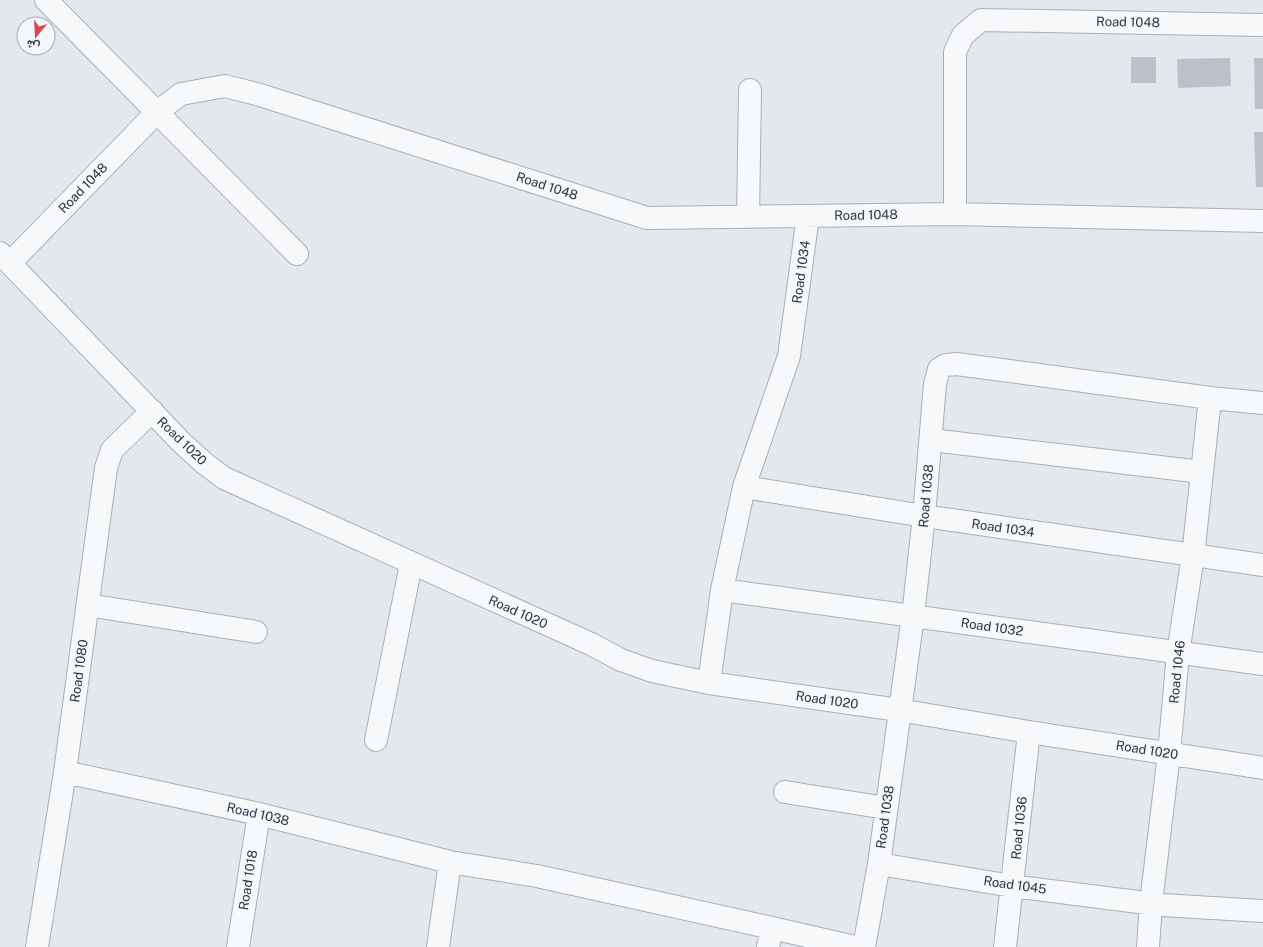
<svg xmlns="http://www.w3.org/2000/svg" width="1263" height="947" viewBox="0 0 1263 947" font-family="'Public Sans',Vazirmatn,sans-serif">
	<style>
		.building { fill: #bbc0ca }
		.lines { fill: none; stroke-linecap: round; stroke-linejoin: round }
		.minor-casing { stroke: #a9aeb7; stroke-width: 24 }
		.minor { stroke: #f7f8fa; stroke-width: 22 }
		.labels { text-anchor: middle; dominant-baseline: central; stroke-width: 3.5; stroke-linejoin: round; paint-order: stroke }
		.street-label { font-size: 13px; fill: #2b3445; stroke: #f4f6f9 }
	</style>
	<rect width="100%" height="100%" fill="#e4e7ec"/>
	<!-- building -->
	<path class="building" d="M1131,57h25v26h-25z
		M1230,58l1,28 -53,2 -1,-29z
		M1254,58h9v51h-8z
		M1254,132h9v55h-7z"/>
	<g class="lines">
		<!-- minor casing -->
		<g class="minor-casing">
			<path id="minor" d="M46,0l251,254
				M955,214v-162l8,-17 18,-15 282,5
				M748,217l2,-127
				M0,253l181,189 23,21 20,15 367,166 30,16 31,11 57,12 190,27 130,22 234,36
				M10,263l147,-151 24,-18 44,-8 35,9 387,123 308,-4 308,7
				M931,440l271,32
				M744,487l180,29 339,49
				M722,590l541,74
				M88,605l168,27
				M709,683l13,-93 22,-103 45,-131 19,-140
				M376,740l35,-176
				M65,772l194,42 191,48 87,14 235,52 83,19
				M785,792l101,16
				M879,864l133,22 150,19 101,6
				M37,947l28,-175 41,-304 6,-18 40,-39
				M238,947l21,-133
				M438,947l12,-85
				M768,947l4,-19
				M864,947l15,-83 34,-248 11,-100 11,-132 4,-15 7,-4 11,-1 253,34 53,5
				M1005,947l24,-215
				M1148,947l3,-44 18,-149 9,-101 15,-97 17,-158"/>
		</g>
		<!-- minor -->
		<use href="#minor" class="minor"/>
	</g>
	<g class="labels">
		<!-- street labels -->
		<g class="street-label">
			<text transform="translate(1128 22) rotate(1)">Road 1048</text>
			<text transform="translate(547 186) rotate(18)">Road 1048</text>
			<text transform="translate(83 188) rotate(-46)">Road 1048</text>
			<text transform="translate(866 215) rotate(-1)">Road 1048</text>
			<text transform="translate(801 272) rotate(-82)">Road 1034</text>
			<text transform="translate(182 441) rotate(44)">Road 1020</text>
			<text transform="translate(926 496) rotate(-85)">Road 1038</text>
			<text transform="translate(1003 528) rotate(8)">Road 1034</text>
			<text transform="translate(518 612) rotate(24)">Road 1020</text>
			<text transform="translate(992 627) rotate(8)">Road 1032</text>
			<text transform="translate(79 671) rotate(-82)">Road 1080</text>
			<text transform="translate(1177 672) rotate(-84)">Road 1046</text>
			<text transform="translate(827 700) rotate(8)">Road 1020</text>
			<text transform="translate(1147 750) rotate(9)">Road 1020</text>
			<text transform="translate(258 814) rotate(13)">Road 1038</text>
			<text transform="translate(885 817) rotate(-82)">Road 1038</text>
			<text transform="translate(1019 828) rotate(-84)">Road 1036</text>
			<text transform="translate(248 880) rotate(-81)">Road 1018</text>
			<text transform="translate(1015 885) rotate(8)">Road 1045</text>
		</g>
	</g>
	<!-- north arrow -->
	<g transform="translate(36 36) rotate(198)"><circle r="19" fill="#f4f6f9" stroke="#a4a8b1"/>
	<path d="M0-3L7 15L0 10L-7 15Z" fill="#d1495b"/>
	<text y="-6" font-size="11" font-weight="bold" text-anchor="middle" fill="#2b3445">ش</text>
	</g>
</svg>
